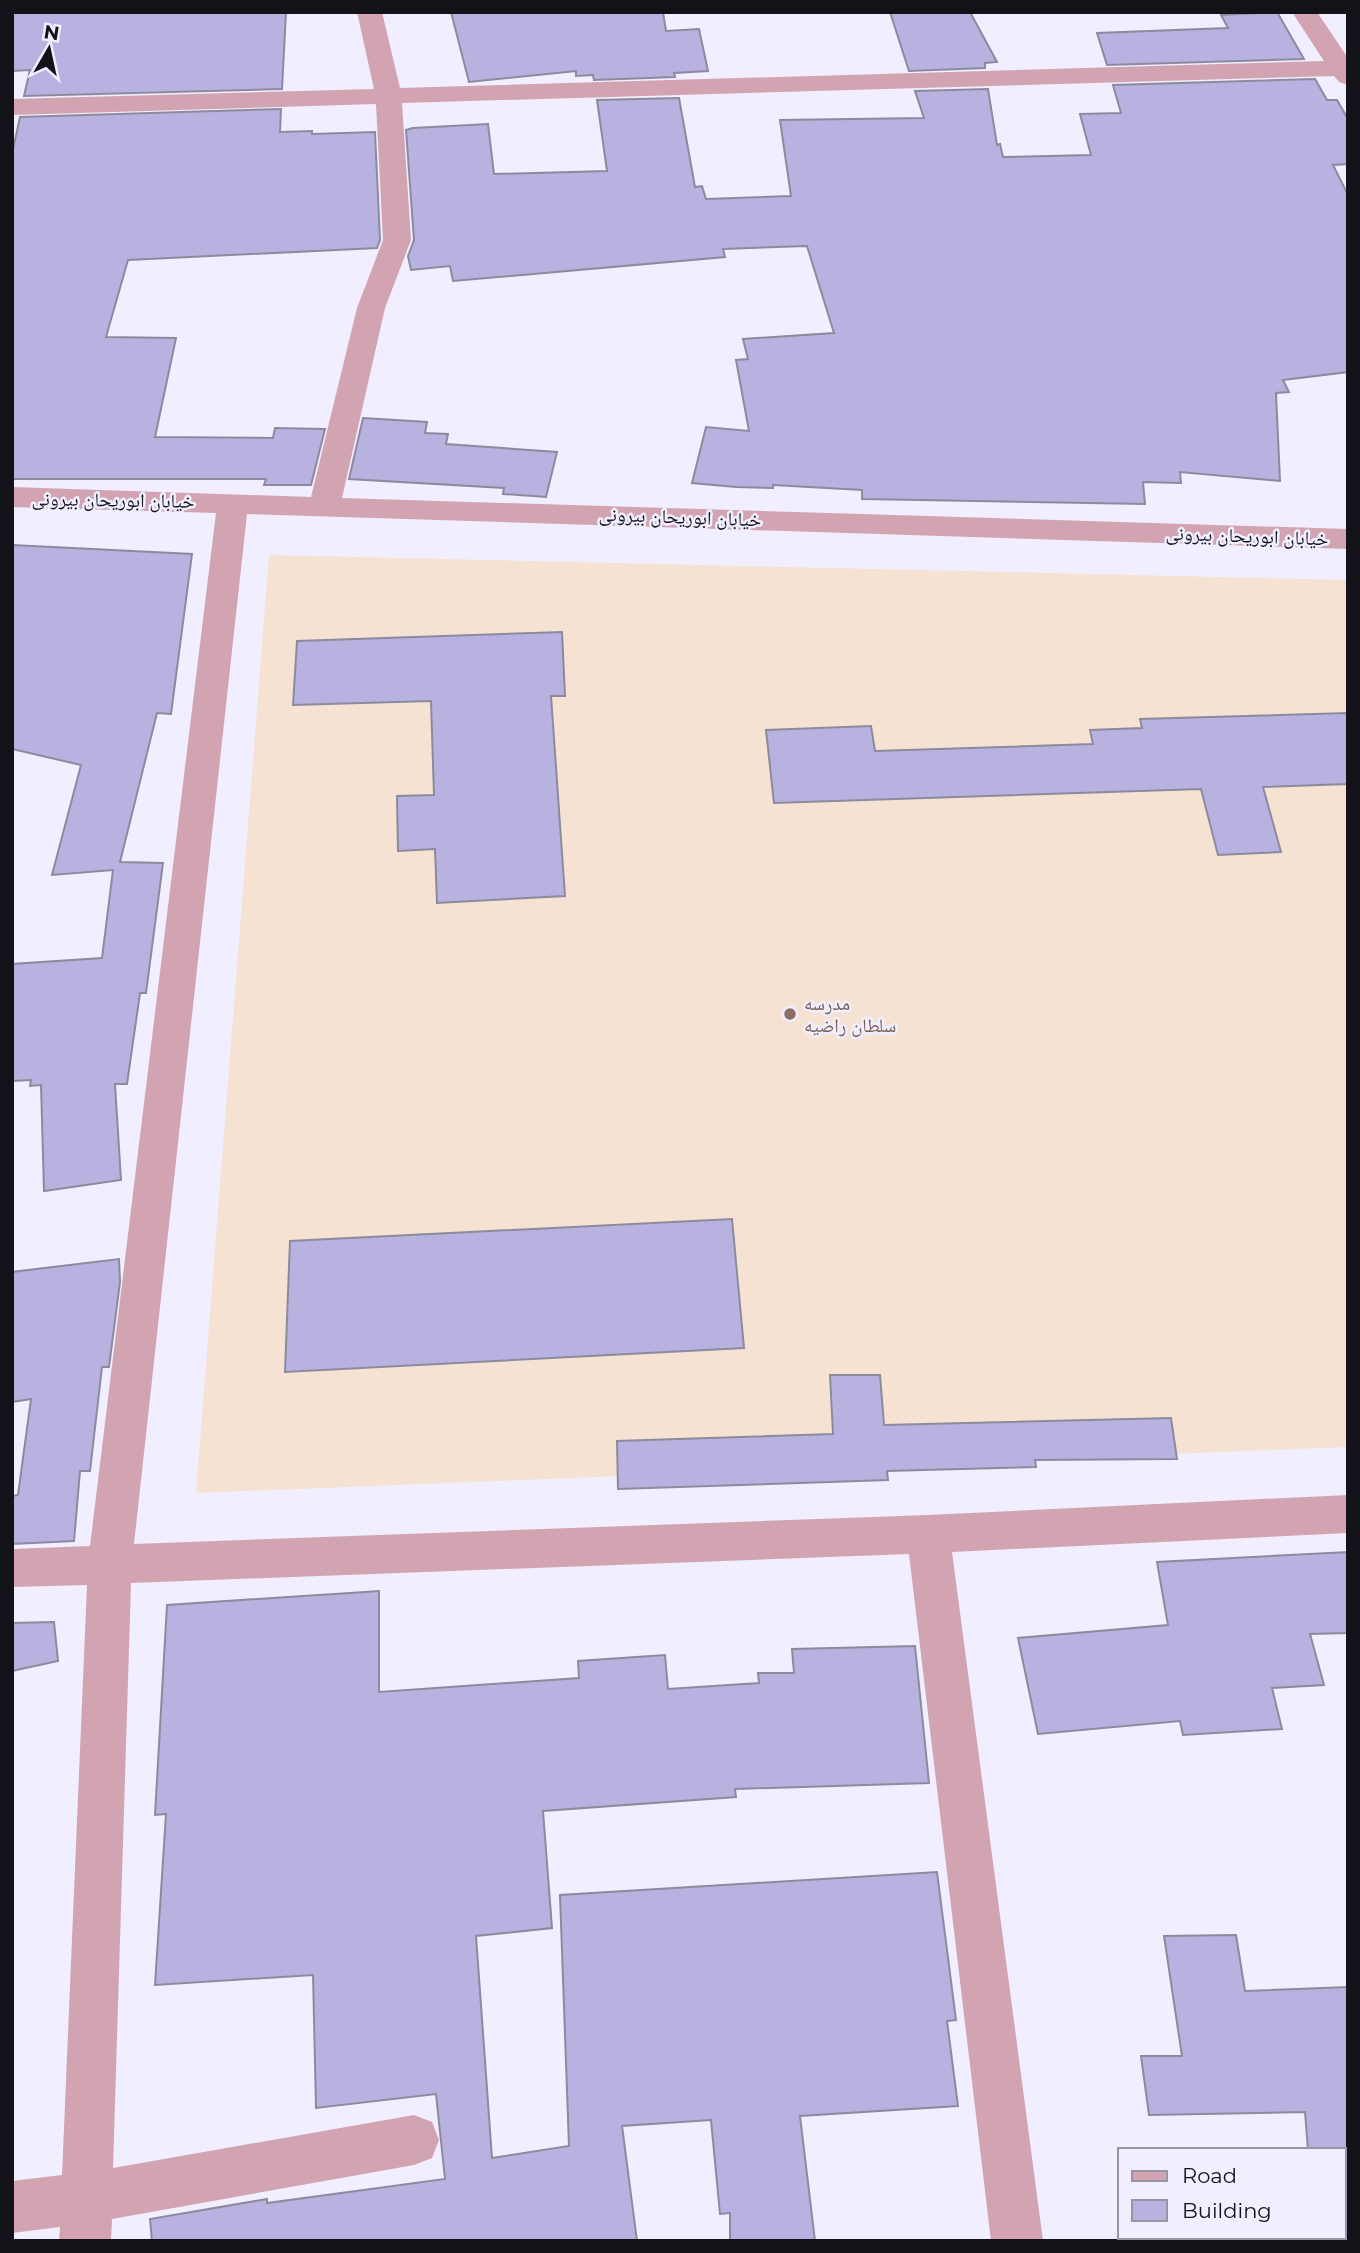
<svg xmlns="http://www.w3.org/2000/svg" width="1360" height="2253" viewBox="0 0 1360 2253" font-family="Montserrat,'Noto Naskh Arabic',sans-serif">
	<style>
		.education { fill: #f6e2d2 }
		.building { fill: #b8b2e0; stroke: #8c8a9d; stroke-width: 2 }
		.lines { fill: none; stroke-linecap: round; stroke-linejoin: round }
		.minor { fill: #d2a4b1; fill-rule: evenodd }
		.education-dot { fill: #8d6e63; stroke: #f0eeff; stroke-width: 2.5 }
		.labels { text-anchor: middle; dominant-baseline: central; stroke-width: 5; stroke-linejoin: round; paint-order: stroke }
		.street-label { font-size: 19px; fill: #131219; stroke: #f0eeff }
		.education-label { font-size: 19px; fill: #785e54; stroke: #f0eeff; text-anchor: start }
	</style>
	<rect width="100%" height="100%" fill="#f0eeff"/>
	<!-- education -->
	<path class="education" d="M269,555l1079,25v867l-1152,46z"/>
	<!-- building -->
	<path class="building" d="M12,12h274l-4,77 -258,7 6,-26 -18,1z
		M451,12h212l3,19 33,-2 9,42 -34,2 1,4 -81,3 -1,-5 -17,1v-5l-107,11z
		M890,12h80l27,50 -12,1v5l-76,3z
		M1277,12l27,47 -197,6 -10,-32 131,-5 -7,-13z
		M1315,79l12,21h10l11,19v45l-15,1 15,30v177l-65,8 6,12 -13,1 4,88 -100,-9 1,11 -38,-1 2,22 -283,-5v-9l-89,-5v3l-37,-1 -44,-4 14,-56 43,4 -13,-71 12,-1 -5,-20 91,-6 -27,-87 -84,3 2,8 -272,24 -3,-15 -39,4 -3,-14 6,-16 -8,-110 7,-2 75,-4 6,50 113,-3 -10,-71 82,-2 16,89 7,-1 4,13 85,-3 -11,-76 144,-2 -9,-27 73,-2 9,56 3,-1 3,13 88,-2 -11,-41 41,-1 -8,-28z
		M281,109l-1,23 32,-1v3l63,-2 5,108 -3,8 -249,12 -22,77 70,1 -21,99 118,1 2,-10 50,1 -14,56h-47l2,-6h-254v-325l8,-37z
		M363,418l64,4 -2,11 23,1 -2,10 111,8 -11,45 -43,-3 1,-6 -155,-9z
		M12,545l180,9 -21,160 -14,-1 -37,149 43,1 -17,130h-6l-13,91h-12l6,96 -77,11 -3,-106 -11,1 1,-6 -19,1v-117l90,-6 11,-88 -61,5 29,-110 -69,-16z
		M562,632l3,64h-14l14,200 -128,7 -2,-54 -37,2 -1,-55 37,-1 -3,-94 -138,4 4,-64z
		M1348,713v71l-85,3 18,65 -63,3 -17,-66 -427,14 -8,-73 105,-4 4,25 218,-7 -3,-14 52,-2 -2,-9z
		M732,1219l12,129 -459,24 5,-131z
		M119,1259l1,23 -11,85h-7l-12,104h-10l-6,70 -62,3v-48l6,-1 13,-96 -19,3v-130z
		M830,1375h50l4,50 287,-7 6,41 -142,1 1,7 -149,4 1,9 -270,9 -1,-48 216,-7z
		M1348,1552v81l-38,1 14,51 -52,3 10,41 -99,6 -3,-14 -142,13 -20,-96 150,-13 -11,-63z
		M379,1591v101l200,-14 -1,-17 87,-6 3,34 91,-6 -1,-10h36l-2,-24 123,-3 14,137 -194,6 1,8 -193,14 9,117 -76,8 16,222 77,-12 -9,-251 377,-23 19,148 -9,1 11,85 -158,10 15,125h-85v-28l-10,1 -9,-94 -89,6 15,115h-485l-2,-22 117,-20v4l178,-24 -9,-85 -120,14 -3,-133 -158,10 11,-171 -11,1 12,-210z
		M54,1622l4,39 -46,10v-48z
		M1236,1935l9,56 103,-4v165l-4,-2h-36l-3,-38 -156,3 -8,-59h41l-18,-120z"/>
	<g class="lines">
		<!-- minor -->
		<path class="minor" d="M357,12h25l18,76 924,-27 -32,-49h25l31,46v27l-9,-3 -5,-6 -932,27 9,137 -26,68 -43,190 1006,31v20l-1101,-35 -113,1030 794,-29 420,-20v38l-396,19 91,689h-52l-82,-687 -778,29 -18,585 301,-53 18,7 7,18 -7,18 -18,7 -302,54 -1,22h-52l1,-14 -48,6v-52l50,-6 25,-590 -75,2v-38l78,-3 126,-1033 -204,-6v-20l299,10 46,-189 26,-68 -7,-136 -364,11v-16l362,-10z"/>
	</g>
	<!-- markers -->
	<circle class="education-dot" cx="790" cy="1014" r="7"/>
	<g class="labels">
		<!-- street labels -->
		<g class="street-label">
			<text transform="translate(113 500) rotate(1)">خیابان ابوریحان بیرونی</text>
			<text transform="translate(680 517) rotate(2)">خیابان ابوریحان بیرونی</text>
			<text transform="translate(1247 536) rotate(2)">خیابان ابوریحان بیرونی</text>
		</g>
		<!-- education labels -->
		<g class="education-label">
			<text x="804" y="1003">مدرسه<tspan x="804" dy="22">سلطان راضیه</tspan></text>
		</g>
	</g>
	<!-- border -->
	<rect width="1360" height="2253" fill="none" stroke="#131219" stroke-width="28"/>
	<!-- legend -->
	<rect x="1118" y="2148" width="228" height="91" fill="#f0eeff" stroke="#9896a3" stroke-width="2"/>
	<rect x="1132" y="2171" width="35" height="10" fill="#d2a4b1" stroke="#9896a3" stroke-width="2"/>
	<text x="1182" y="2183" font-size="21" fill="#131219">Road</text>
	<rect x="1132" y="2200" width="35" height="21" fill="#b8b2e0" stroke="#9896a3" stroke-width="2"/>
	<text x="1182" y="2218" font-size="21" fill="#131219">Building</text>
	<!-- north arrow -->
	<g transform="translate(49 49) rotate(9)" stroke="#f0eeff" stroke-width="5" paint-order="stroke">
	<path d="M0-5L12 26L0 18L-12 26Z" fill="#131219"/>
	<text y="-10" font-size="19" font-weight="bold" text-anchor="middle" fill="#131219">N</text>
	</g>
</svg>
